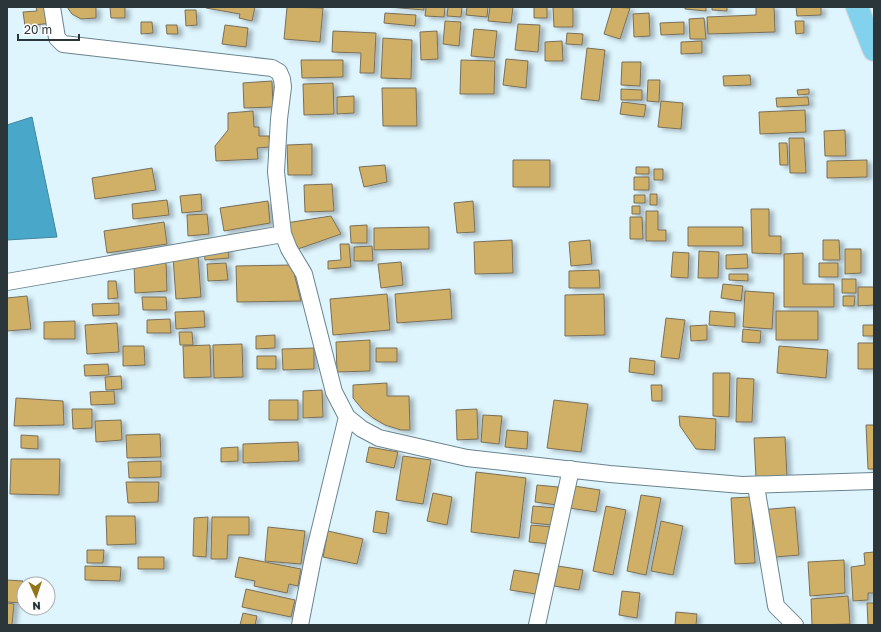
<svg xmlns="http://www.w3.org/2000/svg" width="881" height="632" viewBox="0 0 881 632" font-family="'Golos Text',sans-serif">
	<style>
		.water { fill: #49a8c9; stroke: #40869e }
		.building { fill: #cfb066; stroke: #796f5a; filter: url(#shadow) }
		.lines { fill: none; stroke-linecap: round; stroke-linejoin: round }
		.minor-casing { stroke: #6a848e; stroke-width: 18 }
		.trunk-casing { stroke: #d5d7d8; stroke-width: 24 }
		.minor { stroke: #fff; stroke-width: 16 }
		.trunk { stroke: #82d2ee; stroke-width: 22 }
	</style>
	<defs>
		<filter id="shadow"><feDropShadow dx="4.5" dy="2.5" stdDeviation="2" flood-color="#0004"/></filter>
	</defs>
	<rect width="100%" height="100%" fill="#def5fe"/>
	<!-- water -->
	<path class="water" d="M32,117l25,120 -50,3v-115z"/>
	<!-- building -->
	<path class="building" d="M36,7h15l1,16 -27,3 -2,-14 14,-1z
		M67,7h29v11l-15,1 -9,-5z
		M110,7h15v11h-14z
		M206,7h49l-3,14 -13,-3 1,-4 -34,-6z
		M287,7l36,1 -3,34 -36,-3z
		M389,7h35v3z
		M426,7h19l-1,10 -19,-1z
		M448,7h14l-1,10 -14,-1z
		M467,7h21l-1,10 -21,-2z
		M490,7h23l-2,16 -23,-2z
		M534,7h13v11h-13z
		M553,7h20v20h-19z
		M612,7l18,1 -10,31 -16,-5z
		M685,7h21v4l-21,-2z
		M712,7h15v4l-15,-1z
		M756,7h18l1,25 -67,2 -1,-17 49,-2z
		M796,7h25v8l-24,1z
		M185,10h11l1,15 -11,1z
		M385,13l31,2 -1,11 -31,-3z
		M649,13l1,23 -16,1 -1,-23z
		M704,18l2,21h-16l-1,-20z
		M445,21l16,1 -2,24 -16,-2z
		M795,21h9v12l-8,1z
		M141,22h11l1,11 -12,1z
		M684,22v12l-23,1 -1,-12z
		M518,24l22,1 -2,27 -23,-2z
		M166,25h11l1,9h-11z
		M225,25l23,3 -2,19 -24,-3z
		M474,29l23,2 -3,27 -23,-2z
		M333,31l43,2 -2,40h-14l1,-20 -29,-1z
		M437,31l1,28 -17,1 -1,-28z
		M567,33l16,1 -1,11 -16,-1z
		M383,38l29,2 -1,39 -30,-1z
		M562,41l1,20h-18v-19z
		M702,41v12l-21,1v-12z
		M587,48l18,2 -6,51 -18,-2z
		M506,59l22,2 -2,27 -23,-3z
		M301,60h42v17l-41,1z
		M461,60l34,1 -1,33h-34z
		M622,62h19l-1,24 -19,-1z
		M750,75l1,10 -27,1 -1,-10z
		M648,80h12l-1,22 -12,-1z
		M272,81l1,26 -29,1 -1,-25z
		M333,83l1,31 -30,1 -1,-31z
		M382,88h34l1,38h-34z
		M621,89l21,1v10h-21z
		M809,89v5l-11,1 -1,-5z
		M354,96v17l-17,1v-17z
		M808,97l1,8 -32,2 -1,-9z
		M661,101l22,2 -2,26 -23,-2z
		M622,102l24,3 -2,12 -24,-3z
		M805,110l1,22 -46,2 -1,-22z
		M253,111l1,16h5v9h10l1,11 -13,1 1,11 -42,2 -1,-15 13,-16v-17z
		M845,130l1,26h-21l-1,-25z
		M789,138h15l2,35h-16z
		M779,143h8l1,22h-8z
		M312,144v31h-24l-1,-30z
		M513,160h37v27h-37z
		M867,160v17l-40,1v-17z
		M385,165l2,17 -23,5 -5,-20z
		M636,167h13v7h-13z
		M152,168l4,22 -61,9 -3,-21z
		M654,169h9v11h-9z
		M634,177h15v13h-15z
		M332,184l2,27 -29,1 -1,-27z
		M201,194l1,17 -20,2 -2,-17z
		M650,194h7v11h-7z
		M634,195h11v8h-11z
		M167,200l2,15 -36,4 -1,-15z
		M268,201l2,22 -46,8 -4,-23z
		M473,201l2,31 -18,1 -3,-30z
		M632,206h8v8h-8z
		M751,209h18v27h12v18l-29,-1z
		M646,211h12v19h8v11h-20z
		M207,214l2,20 -21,2 -1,-21z
		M331,216l10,18 -43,15 -12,-26z
		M630,217h12l1,22h-13z
		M164,222l3,22 -60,9 -3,-22z
		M367,225v18h-16l-1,-17z
		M429,227v22l-55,1v-22z
		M688,227h55v19h-55z
		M512,240l1,33 -38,1 -1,-32z
		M590,240l2,24 -21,2 -2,-24z
		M823,240h16l1,20h-17z
		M340,244h9l2,23 -23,2v-8l13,-1z
		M372,246l1,15h-19v-14z
		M228,247l1,11 -24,2 -1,-10z
		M845,249h16v24l-16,1z
		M699,251l20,1 -1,26h-20z
		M673,252l16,1 -1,25 -17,-1z
		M803,253v31h31v23h-50v-53z
		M747,254l1,14 -22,1v-14z
		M198,256l3,41 -25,2 -3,-42z
		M166,262l1,29 -32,2 -1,-29z
		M401,262l2,23 -22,3 -3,-24z
		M226,263l2,17 -20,1 -1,-17z
		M819,263h19v14h-19z
		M292,265l9,36 -64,1 -1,-36z
		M599,270l1,18h-31v-17z
		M729,274h19v7l-19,-1z
		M842,279h14v14h-14z
		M108,281h8l2,17 -10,1z
		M723,284l20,2 -2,15 -20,-3z
		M858,287h16v18l-16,1z
		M450,289l2,30 -55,4 -2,-29z
		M745,291l29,2 -2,36 -29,-2z
		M387,294l3,36 -57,5 -3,-36z
		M604,294l1,41 -40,1v-41z
		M27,296l4,33 -24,2v-33z
		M843,296h12l-1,10h-11z
		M142,297h24l1,13h-24z
		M119,303v12l-26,1 -1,-12z
		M204,311l1,16 -29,2 -1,-17z
		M710,311l25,2v14l-26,-2z
		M776,311h42v29h-42z
		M666,318l19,2 -6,39 -18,-2z
		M170,319l1,14h-24v-13z
		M75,321v18h-31v-17z
		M117,323l2,29 -32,2 -2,-29z
		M707,325v15l-16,1 -1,-15z
		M863,325h11v11h-11z
		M743,329l18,2 -1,12 -18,-1z
		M179,332h13l1,13h-13z
		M275,335v13l-19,1v-13z
		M370,340v31l-33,1 -1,-30z
		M858,343h16v26h-16z
		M242,344l1,33 -29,1 -1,-33z
		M210,345l1,32 -27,1 -1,-32z
		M123,346h21l1,19 -22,1z
		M779,346l49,4 -2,28 -49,-5z
		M314,348v21l-31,1 -1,-21z
		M376,348h21v14h-21z
		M257,356h19v13h-19z
		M630,358l25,3 -1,14 -25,-3z
		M108,364l1,11 -24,1 -1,-11z
		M713,373h17l-1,44 -16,-1z
		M121,376l1,13 -16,1 -1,-13z
		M737,378l17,1 -2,43h-16z
		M387,383v13h22l1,34h-9l-16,-5 -12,-7 -10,-8 -10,-12v-13z
		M651,385h11v16h-10z
		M322,390l1,27 -20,1v-27z
		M114,391l1,13 -24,1 -1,-13z
		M16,398l47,3 1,24 -50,1z
		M269,400h29v20h-29z
		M554,400l34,4 -7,48 -34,-4z
		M72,409h20v19l-19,1z
		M477,409l1,30 -21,1 -1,-30z
		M483,415l19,1 -3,28 -18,-2z
		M679,416l37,3 -1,31 -19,-1 -16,-23z
		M121,420l1,20 -26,2 -1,-21z
		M866,425h8v44h-6z
		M507,430l21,2 -1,17 -22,-2z
		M160,434l1,23 -34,1 -1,-23z
		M21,435l17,1v13l-17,-1z
		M785,437l2,40 -31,1 -2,-40z
		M298,442l1,19 -56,2v-19z
		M238,447v14l-17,1v-14z
		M369,447l29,5 -4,16 -28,-6z
		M403,456l28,4 -8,44 -27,-4z
		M11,459h49l-1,36 -49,-1z
		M161,461v16l-32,1 -1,-16z
		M476,472l50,6 -7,60 -48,-6z
		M126,482h33l-1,20 -30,1z
		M537,485l21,2 -1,18 -22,-3z
		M574,486l26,4 -4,22 -27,-4z
		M433,493l19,4 -5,28 -20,-4z
		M641,495l20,3 -15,77 -19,-4z
		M751,497l4,66 -20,1 -4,-66z
		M533,506l22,2 -2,17 -22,-2z
		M606,506l20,4 -13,65 -20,-4z
		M795,507l4,48 -36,3 -4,-48z
		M376,511l13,2 -3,21 -13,-2z
		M106,516h29l1,28 -29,1z
		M208,517l-2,40 -13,-1 1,-38z
		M212,517h37v18h-21l-1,24h-16z
		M661,521l22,5 -10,49 -22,-4z
		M531,525l22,2 -2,17 -22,-2z
		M268,527l37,4 -4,33 -36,-3z
		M328,531l35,8 -6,25 -34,-7z
		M87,550h17l-1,13h-16z
		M874,552v41h-6v7l-15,1 -2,-34 14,-2 -1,-12z
		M138,557h26v12h-26z
		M239,557l62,12 -3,17 -9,-2 -2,9 -33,-7 1,-5 -20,-4z
		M844,560l1,33 -35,3 -2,-34z
		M85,566l36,1 -1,14 -35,-1z
		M558,566l25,4 -4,20 -25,-4z
		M514,570l25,4 -3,20 -26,-4z
		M7,580l16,1 -2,22 -14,-1z
		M246,589l49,11 -4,17 -49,-10z
		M622,591l18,2 -3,25 -18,-3z
		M848,596l2,28 -38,1 -1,-26z
		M7,603l7,1 -2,21h-5z
		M867,603h7v22h-6z
		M676,612l21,2 -1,11h-21z
		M243,613l14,3 -2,9h-15z"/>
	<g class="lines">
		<!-- minor casing -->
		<g class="minor-casing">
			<path id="minor" d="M52,7l5,31 6,6 209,24 7,4 3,7 1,8 -4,32 -3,53 7,62 6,15 15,25 30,118 13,25 15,12 17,9 88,20 143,16 132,11 132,-4
				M7,282l276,-48
				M757,492l19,114 19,19
				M300,625l13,-67 34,-141
				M537,625l34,-156"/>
		</g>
		<!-- trunk casing -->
		<g class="trunk-casing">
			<path id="trunk" d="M857,7l17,43"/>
		</g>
		<!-- minor -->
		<use href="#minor" class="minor"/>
		<!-- trunk -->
		<use href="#trunk" class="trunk"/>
	</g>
	<!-- border -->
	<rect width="881" height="632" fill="none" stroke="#2b363b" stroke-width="16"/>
	<!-- north arrow -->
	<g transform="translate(36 596) rotate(177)"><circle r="19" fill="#fdfdfd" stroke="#a9adaf"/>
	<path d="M0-3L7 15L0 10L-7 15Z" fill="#94741b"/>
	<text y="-6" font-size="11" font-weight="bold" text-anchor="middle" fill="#2b363b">N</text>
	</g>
	<!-- scale -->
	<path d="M18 34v6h61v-6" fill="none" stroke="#2b363b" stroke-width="2"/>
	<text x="24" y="34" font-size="12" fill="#2b363b" stroke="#fdfdfd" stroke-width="3" paint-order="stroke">20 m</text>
</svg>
